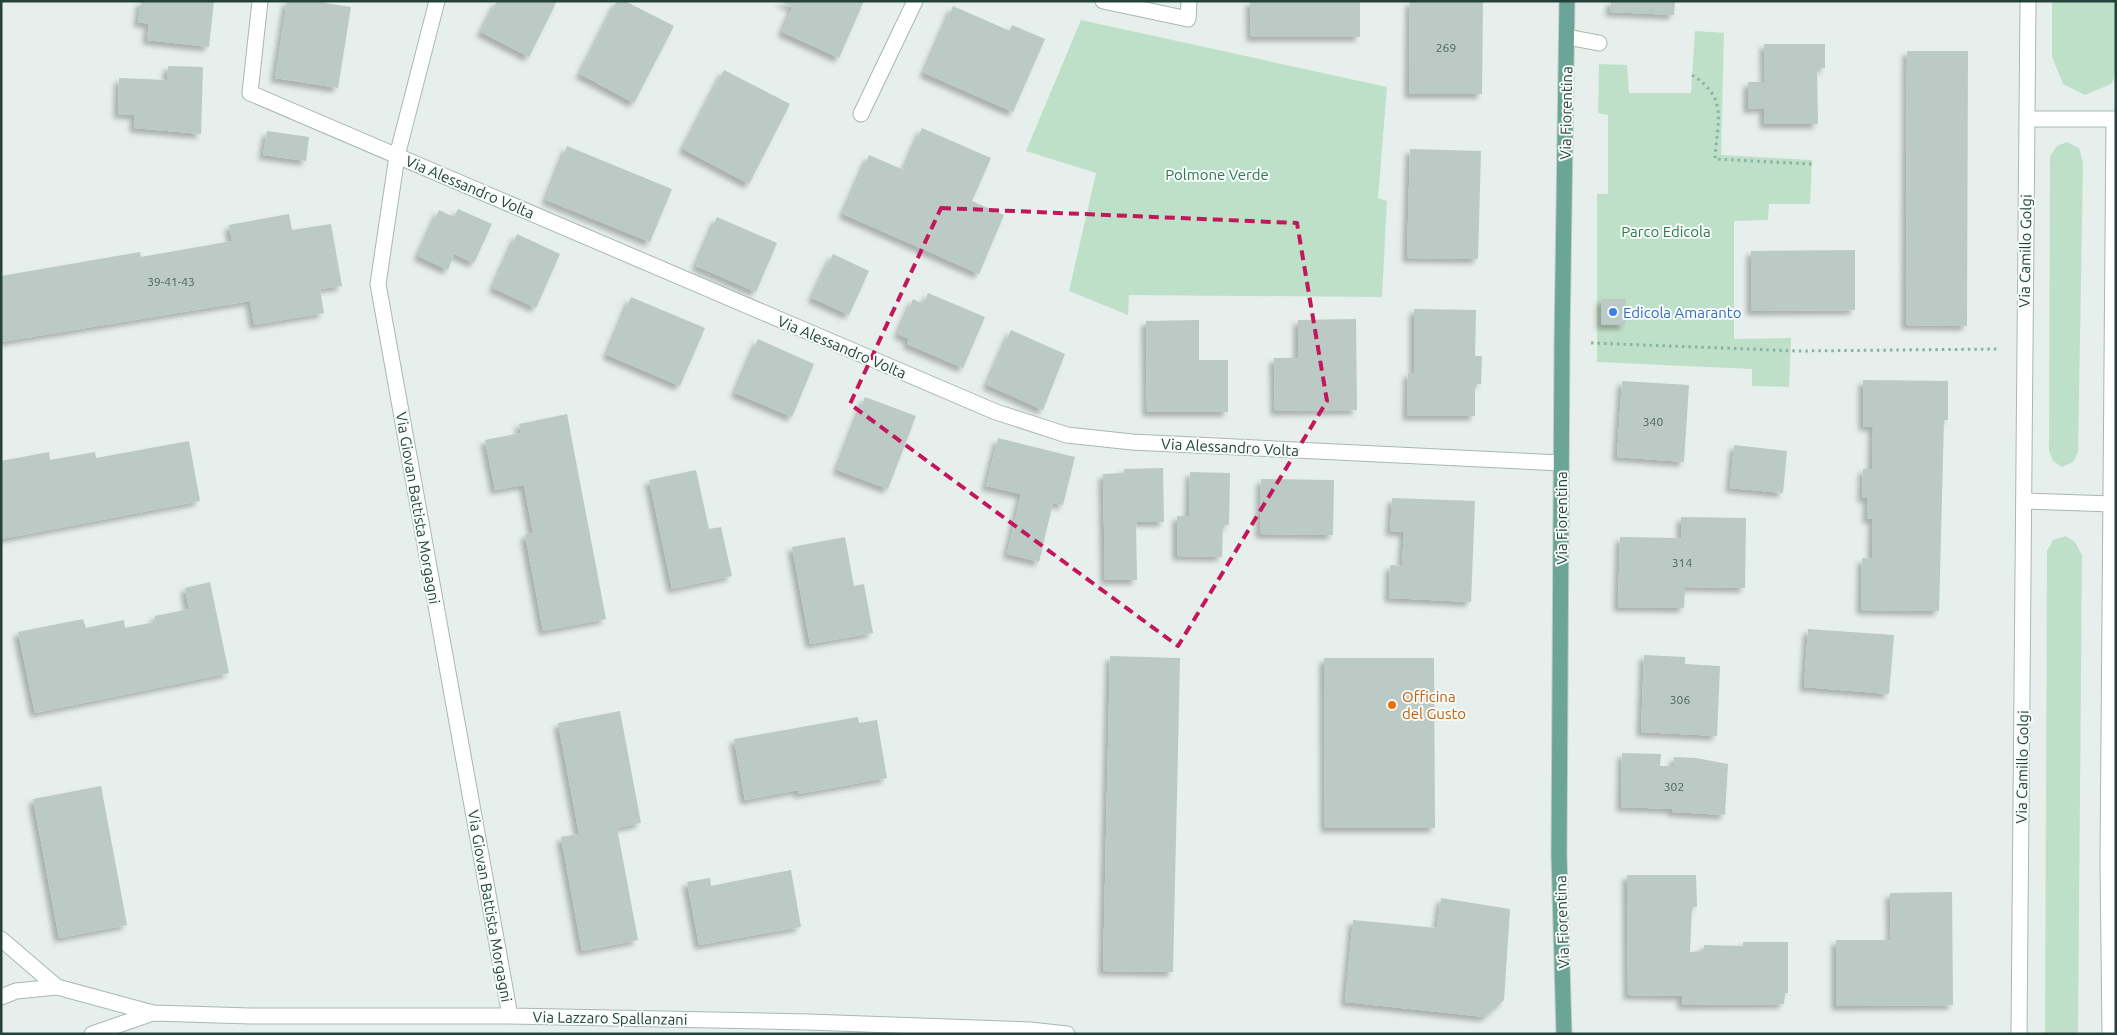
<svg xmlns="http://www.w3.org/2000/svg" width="2117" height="1035" viewBox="0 0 2117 1035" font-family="Ubuntu,sans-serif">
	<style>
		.green { fill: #bfe0c8 }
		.building { fill: #bbcac4; filter: url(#shadow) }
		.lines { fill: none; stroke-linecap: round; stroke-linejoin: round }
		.minor-casing { stroke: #a8b8b2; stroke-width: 17 }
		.major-casing { stroke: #c2cac8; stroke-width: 17 }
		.path { stroke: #86b3a5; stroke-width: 3; stroke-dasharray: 2.5 4; stroke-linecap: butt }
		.minor { stroke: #fff; stroke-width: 15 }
		.major { stroke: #6aa596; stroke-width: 15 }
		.marked { fill: none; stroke: #c2185b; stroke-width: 4; stroke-dasharray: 10 6; stroke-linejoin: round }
		.shop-dot { fill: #3f7fe0; stroke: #f7fbf9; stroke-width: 2 }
		.food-dot { fill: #e8710a; stroke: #f7fbf9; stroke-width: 2 }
		.labels { text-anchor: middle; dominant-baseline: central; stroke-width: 4; stroke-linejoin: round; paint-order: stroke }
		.number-label { font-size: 12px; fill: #4a645c }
		.street-label { font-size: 15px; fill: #24423a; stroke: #f7fbf9 }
		.park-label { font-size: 15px; fill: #2d7a4b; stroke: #f7fbf9 }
		.shop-label { font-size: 15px; fill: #366cbe; stroke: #f7fbf9; text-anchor: start }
		.food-label { font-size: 15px; fill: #c56008; stroke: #f7fbf9; text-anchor: start }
	</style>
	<defs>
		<filter id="shadow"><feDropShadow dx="-4.5" dy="4.5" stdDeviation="2.5" flood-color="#0004"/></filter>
	</defs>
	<rect width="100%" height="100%" fill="#e6efeb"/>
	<!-- green -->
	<path class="green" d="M2052,1h64v74l-5,9 -26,11 -22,-11 -11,-27z
		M1081,20l306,67 -9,111 9,3 -5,96 -253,-2 -1,20 -59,-24 27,-118 -70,-22z
		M1695,31l29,2 -3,122 91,5 -2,44h-41l-1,16 -34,1v118l57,-1 -2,49 -37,-1v-17l-155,-7v-168h11v-79l-10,-2 1,-49 28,1 2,28h62z
		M2067,142l12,6 4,15 -5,289 -5,10 -11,5 -9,-6 -4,-10 1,-295 7,-10z
		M2066,536l9,6 7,13 -4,476 -1,3h-32l2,-483 6,-11z"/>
	<!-- building -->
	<path class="building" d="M141,1h73l-5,46 -62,-7 2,-16 -11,-2z
		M287,1h39l-1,2 26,4 -13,81 -63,-10z
		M497,1h60l-28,56 -48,-25z
		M617,1h8l49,25 -40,77 -54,-29z
		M779,1h85l-25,57 -57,-26 11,-25z
		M1250,1h110v36h-109z
		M1410,1h73l-1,93h-73z
		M1611,1h64l-1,14 -64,-3z
		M953,6l57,25 2,-6 33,14 -32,73 -89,-39z
		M1764,44h61v24h-8l1,56h-54v-16l-16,1v-27h17z
		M1907,51h61l-1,275 -61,-1z
		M168,66l35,1 -2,67 -67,-6 1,-13 -17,-1 1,-36 48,2z
		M724,70l66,34 -41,80 -66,-35z
		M922,128l69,30 -19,43 32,14 -25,59 -136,-60 26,-59 35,15z
		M267,131l42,6 -3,24 -43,-6z
		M567,146l105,43 -22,53 -104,-42z
		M1410,149l71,2 -3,108 -71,-1z
		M458,209l34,15 -18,39 -20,-9 -6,16 -30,-14 21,-46 15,7z
		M289,214l3,16 39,-6 11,62 -22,3 4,24 -70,12 -4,-24 -249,41v-66l139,-24 1,5 91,-16 -3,-16z
		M717,217l60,26 -21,49 -60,-26z
		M517,234l43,20 -24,54 -43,-20z
		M1855,250v60l-104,1v-60z
		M833,254l36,17 -20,44 -37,-17z
		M928,293l57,24 -22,51 -56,-24 2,-5 -11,-5 15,-35 10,5z
		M631,297l74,31 -25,58 -73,-31z
		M1601,299h25l-1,26h-24z
		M1414,309l62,1 -1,46h7l-1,28h-6v32h-68l1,-43h6z
		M1356,319l1,91 -82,1 -1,-53h24v-38z
		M1199,320v40h29v52h-81l-1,-91z
		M1011,330l54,24 -22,56 -56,-25z
		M758,339l56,25 -22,53 -57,-24z
		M1863,380l85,1v39h-4l-5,191 -78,-1 1,-52 10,1 1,-40h-6l1,-21h-6l1,-29h9l1,-42 -10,-1z
		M1622,381l67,4 -5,77 -67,-5z
		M865,397l51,19 -28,73 -51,-19z
		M567,414l39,205 -63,12 -18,-97 8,-1 -9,-48 -29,5 -10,-50 36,-7 -2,-9z
		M998,438l77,19 -12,48 -10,-2 -14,59 -32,-8 14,-60 -35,-8z
		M189,441l11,60 -198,38 -1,-78 48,-9 1,8 45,-8 1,6z
		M1734,445l53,6 -4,42 -53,-5z
		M1163,468l1,54h-28l1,58h-32l-2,-106 21,-1v-4z
		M696,470l13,59 12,-2 11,49 -60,13 -23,-109z
		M1190,472l40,1 -1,52h-6l-1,32 -45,-1v-40h12z
		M1261,479l73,1 -1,55 -73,-1z
		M1392,498l83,3 -4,101 -82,-4 1,-33 12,1 2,-34 -14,-1z
		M1681,517l65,1 -1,70 -60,-1 -1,21 -66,-1 2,-70 61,1z
		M845,537l9,49 10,-2 9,49 -63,11 -18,-97z
		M210,582l19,91 -194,40 -17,-81 65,-13 3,9 38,-8 1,8 30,-6v-6l34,-7 -4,-21z
		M1808,629l86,6 -5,59 -85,-7z
		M1644,655l41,2v7l35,2 -3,70 -76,-4z
		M1110,656l70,2 -7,314 -70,-1z
		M1324,658h110l1,170h-110z
		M620,711l21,112 -24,5 21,112 -56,11 -21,-114 18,-3 -21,-111z
		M858,717l1,6 18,-3 10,58 -89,16v-4l-53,10 -11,-61z
		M1622,753l39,1 -1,12h14v-9l22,1 32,6 -3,51 -53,-3 1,-3 -52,-2z
		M101,786l26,139 -68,13 -26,-139z
		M791,870l10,57 -102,18 -12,-63 23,-4 1,8z
		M1627,875h69l1,32h-5l-2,45 13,-1 1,-6 39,1v-4h45v51h-3l-1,11 -102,1v-9l-54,-1z
		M1952,892l1,113 -117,1v-66h55l-1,-47z
		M1441,898l69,11 -6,91 -19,17 -140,-15 8,-82 84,8z"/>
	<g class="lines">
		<!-- minor casing -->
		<g class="minor-casing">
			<path id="minor" d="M260,1l-10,92 746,319 71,23 65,7 429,21
				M437,1l-40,155 -19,128 132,732
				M1103,1l85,18 1,-18
				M1567,37l32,6
				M861,114l54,-113
				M2028,119h88
				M2024,501l88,3
				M1,939l56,48
				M1,997l15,-6 41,-4 96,26 97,3h260l299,6 221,8 37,4
				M92,1034l61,-21
				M2019,1034l9,-1033
				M2110,1034l-2,-172 6,-743"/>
		</g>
		<!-- major casing -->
		<g class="major-casing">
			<path id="major" d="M1564,1034l-5,-179 3,-513 5,-341"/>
		</g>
		<!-- path -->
		<path class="path" d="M1692,75c37,23 25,46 23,84l97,5
			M1591,343l207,8 202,-2"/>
		<!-- minor -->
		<use href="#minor" class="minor"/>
		<!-- major -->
		<use href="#major" class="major"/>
	</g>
	<!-- marked area -->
	<path class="marked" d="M941,208l356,15 30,178 -149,245 -328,-242z"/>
	<!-- markers -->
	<circle class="shop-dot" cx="1613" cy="312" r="5"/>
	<circle class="food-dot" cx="1392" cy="705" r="5"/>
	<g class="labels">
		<!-- number labels -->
		<g class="number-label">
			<text x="1446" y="47">269</text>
			<text x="171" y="281">39-41-43</text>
			<text x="1653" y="421">340</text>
			<text x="1682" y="562">314</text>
			<text x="1680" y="699">306</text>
			<text x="1674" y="786">302</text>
		</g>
		<!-- street labels -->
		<g class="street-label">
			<text transform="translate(1566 113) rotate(-89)">Via Fiorentina</text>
			<text transform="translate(470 187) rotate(23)">Via Alessandro Volta</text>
			<text transform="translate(2025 251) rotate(-89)">Via Camillo Golgi</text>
			<text transform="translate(842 347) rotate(23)">Via Alessandro Volta</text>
			<text transform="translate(1230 447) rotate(3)">Via Alessandro Volta</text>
			<text transform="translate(418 508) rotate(80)">Via Giovan Battista Morgagni</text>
			<text transform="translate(1561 518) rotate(-90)">Via Fiorentina</text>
			<text transform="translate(2022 767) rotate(-89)">Via Camillo Golgi</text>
			<text transform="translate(490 906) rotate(80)">Via Giovan Battista Morgagni</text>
			<text transform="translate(1562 922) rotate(-92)">Via Fiorentina</text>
			<text transform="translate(610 1018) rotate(1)">Via Lazzaro Spallanzani</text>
		</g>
		<!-- park labels -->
		<g class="park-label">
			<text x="1217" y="174">Polmone Verde</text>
			<text x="1666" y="231">Parco Edicola</text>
		</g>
		<!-- shop labels -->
		<g class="shop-label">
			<text x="1623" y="312">Edicola Amaranto</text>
		</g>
		<!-- food labels -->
		<g class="food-label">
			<text x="1402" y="696">Officina<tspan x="1402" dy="17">del Gusto</tspan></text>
		</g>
	</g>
	<!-- border -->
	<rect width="2117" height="1035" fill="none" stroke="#24423a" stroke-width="5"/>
</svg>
